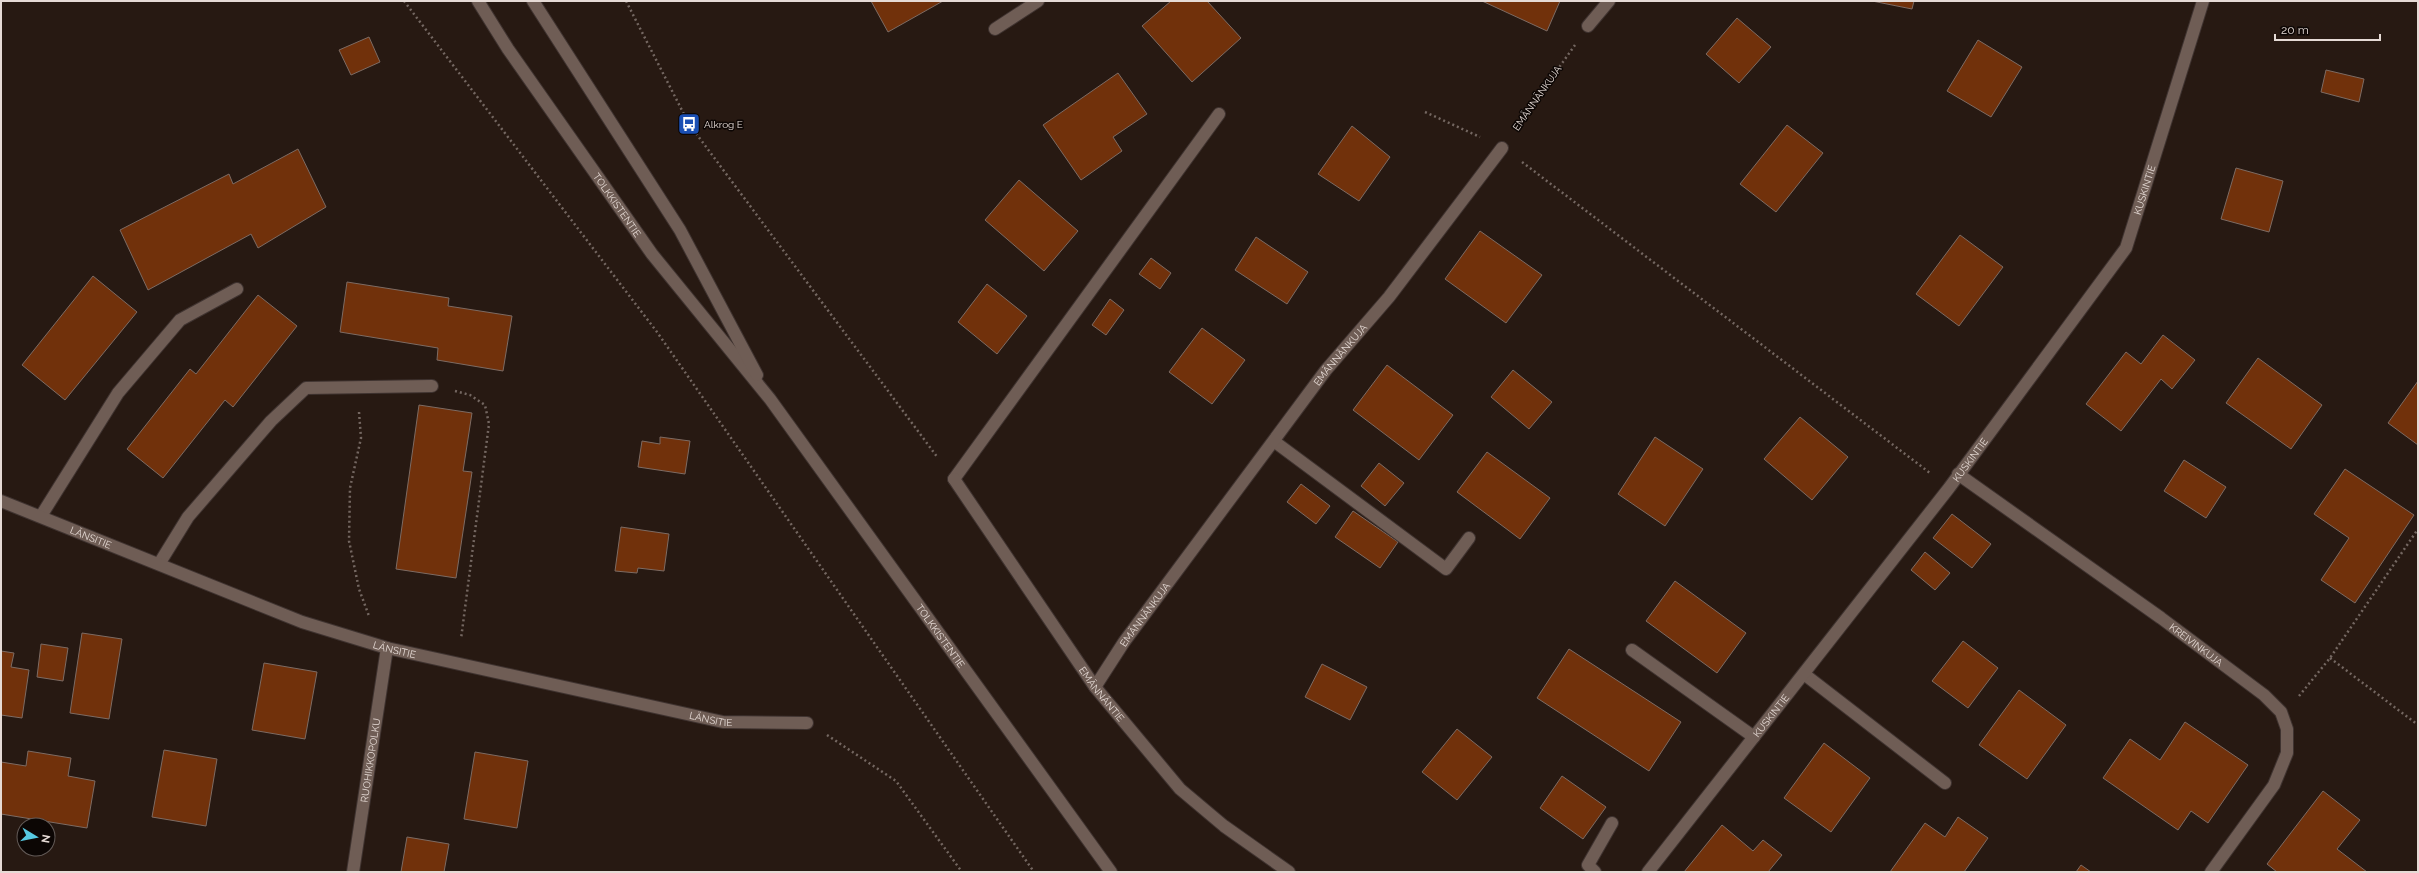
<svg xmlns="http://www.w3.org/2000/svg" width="2419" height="873" viewBox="0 0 2419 873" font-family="Raleway,sans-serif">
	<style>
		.building { fill: #71310b; stroke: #7d6b63 }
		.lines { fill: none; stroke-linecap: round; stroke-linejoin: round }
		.service-casing { stroke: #3f3330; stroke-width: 14 }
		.minor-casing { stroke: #3f3330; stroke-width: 14 }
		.tertiary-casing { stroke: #3f3330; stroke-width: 14 }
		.path { stroke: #746761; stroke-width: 2.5; stroke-dasharray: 2 3; stroke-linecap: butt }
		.service { stroke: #6f5d55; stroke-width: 12 }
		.minor { stroke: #6f5d55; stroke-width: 12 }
		.tertiary { stroke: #6f5d55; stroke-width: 12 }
		.labels { text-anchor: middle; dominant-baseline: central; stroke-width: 3; stroke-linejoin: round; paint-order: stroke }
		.street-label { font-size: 10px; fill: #e5dad5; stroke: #0c0604 }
		.poi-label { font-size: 10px; fill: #e5dad5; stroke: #0c0604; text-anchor: start }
	</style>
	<rect width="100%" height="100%" fill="#271912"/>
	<!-- building -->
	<path class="building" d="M871,1h72l-55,31z
		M1171,1h36l34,37 -49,44 -50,-56z
		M1482,1h78l-13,30z
		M1872,1h42l-2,8z
		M1737,18l34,29 -32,36 -33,-29z
		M369,37l11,25 -29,13 -12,-25z
		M1978,40l44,27 -31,50 -44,-26z
		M2326,70l38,9 -5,23 -38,-10z
		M1118,73l29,41 -34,23 9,14 -41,29 -38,-55z
		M1787,125l36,28 -47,59 -36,-28z
		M1352,126l38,31 -31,44 -41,-27z
		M298,149l28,58 -68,41 -7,-14 -103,56 -28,-60 109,-56 4,10z
		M2236,168l47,13 -14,51 -48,-13z
		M1019,180l59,51 -34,40 -59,-51z
		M1480,231l62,44 -36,48 -61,-44z
		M1960,235l43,32 -44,59 -43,-32z
		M1256,237l52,35 -21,32 -52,-34z
		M1151,258l20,15 -11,16 -21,-15z
		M93,276l44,36 -72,88 -43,-35z
		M347,282l102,16 -1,8 64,10 -9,55 -66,-11 1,-12 -98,-16z
		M987,284l40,32 -30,38 -39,-32z
		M258,295l39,31 -64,81 -8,-7 -62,78 -36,-29 63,-80 6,5z
		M1110,299l14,11 -18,25 -14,-10z
		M1202,328l43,32 -33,44 -43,-32z
		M2163,335l32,25 -23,29 -11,-10 -40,52 -35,-27 40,-52 15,12z
		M2258,358l64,47 -31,44 -65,-46z
		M1387,365l66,50 -34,45 -66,-50z
		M1513,370l39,32 -23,27 -38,-32z
		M2418,381v64l-30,-22z
		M419,405l53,8 -9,58 9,1 -16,106 -60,-9z
		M1800,417l48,40 -36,43 -48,-41z
		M660,437l30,4 -5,33 -47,-7 4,-26 18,3z
		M1655,437l48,32 -38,57 -47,-32z
		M1487,452l63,46 -30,41 -63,-47z
		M2184,460l42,27 -20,31 -42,-27z
		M1379,463l25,20 -19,23 -24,-20z
		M2345,469l69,46 -59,88 -34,-23 28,-42 -35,-24z
		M1301,484l29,22 -14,18 -29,-22z
		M1353,511l45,31 -18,26 -45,-31z
		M1952,514l39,30 -19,24 -39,-30z
		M621,527l48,7 -5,37 -26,-3 -1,5 -22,-2z
		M1925,552l25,21 -15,17 -24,-20z
		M1675,581l71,52 -29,40 -71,-52z
		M82,633l40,6 -13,80 -39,-6z
		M1963,641l35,27 -30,40 -36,-27z
		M41,644l27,4 -5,33 -26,-4z
		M1569,649l112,73 -32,49 -112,-73z
		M1,651l13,2 -3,14 18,3 -7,48 -21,-3z
		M264,663l53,9 -12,67 -53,-9z
		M1322,664l45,23 -17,33 -45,-23z
		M2019,690l47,35 -39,54 -48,-34z
		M2185,722l63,43 -40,58 -17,-12 -13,19 -75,-52 27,-39 30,21z
		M1457,729l35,28 -35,43 -35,-28z
		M1824,743l46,35 -39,54 -47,-34z
		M164,750l53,9 -11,67 -54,-9z
		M28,751l43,7 -3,18 27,5 -8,47 -86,-14v-52l25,4z
		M475,752l53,9 -11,67 -53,-9z
		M1562,776l44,31 -23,32 -43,-31z
		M2323,791l37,29 -23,29 30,23h-90l-10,-8z
		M1958,817l30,21 -24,34h-74l35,-49 20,14z
		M1722,825l31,26 10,-11 19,15 -14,17h-84z
		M407,837l42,7 -5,28h-43z
		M2081,865l10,7h-15z"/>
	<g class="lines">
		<!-- service casing -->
		<g class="service-casing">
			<path id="service" d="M1275,442l171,127 23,-31
				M954,479l265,-365
				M41,516l77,-123 62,-73 57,-31
				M159,564l29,-47 83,-96 35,-33 126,-2
				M1632,650l122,87
				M1804,674l141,109
				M1595,872l-7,-7 24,-42"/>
		</g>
		<!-- minor casing -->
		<g class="minor-casing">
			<g id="minor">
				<path d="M1588,26l21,-25"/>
				<path d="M995,29l43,-28"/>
				<path id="s1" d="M1958,474l203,144 103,77 17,17 6,17v24l-13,32 -63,87"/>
				<path id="s2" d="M954,479l141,208 85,102 44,37 65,46"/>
				<path id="s3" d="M1,501l301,121 85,26 336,74 84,1"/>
				<path id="s4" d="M1095,687l29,-45 202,-272 63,-73 113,-149"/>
				<path id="s5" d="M353,872l34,-224"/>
				<path id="s6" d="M1648,872l301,-384 177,-240 77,-247"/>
			</g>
		</g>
		<!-- tertiary casing -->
		<g class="tertiary-casing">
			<g id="tertiary">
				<path id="s7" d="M478,1l30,48 144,205 118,145 341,473"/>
				<path d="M533,1l147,229 77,145"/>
			</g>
		</g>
		<!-- path -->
		<path class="path" d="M404,1l253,331 377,540
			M626,1l63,123 249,334
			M1425,112l55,25
			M1516,128l59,-83
			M1522,162l408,311
			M455,391l15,4 15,10 4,19 -28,215
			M359,412l2,26 -11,50 -1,53 10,48 10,27
			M2330,658l88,67
			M2299,696l31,-38 88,-129
			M827,735l69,46 66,91"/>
		<!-- service -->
		<use href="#service" class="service"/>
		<!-- minor -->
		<use href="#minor" class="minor"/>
		<!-- tertiary -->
		<use href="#tertiary" class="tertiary"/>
	</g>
	<!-- icons -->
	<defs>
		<g id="bus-square" transform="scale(1.15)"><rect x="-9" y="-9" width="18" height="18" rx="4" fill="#1a4fb4" stroke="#0c0604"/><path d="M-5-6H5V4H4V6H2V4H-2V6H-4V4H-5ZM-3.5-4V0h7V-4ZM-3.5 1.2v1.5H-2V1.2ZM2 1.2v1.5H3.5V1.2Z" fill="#fff"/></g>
	</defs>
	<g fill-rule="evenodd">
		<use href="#bus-square" x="689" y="124"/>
	</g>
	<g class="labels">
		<!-- street labels -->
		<g class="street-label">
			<text transform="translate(1537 98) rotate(-55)">EMÄNNÄNKUJA</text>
			<text stroke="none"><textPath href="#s6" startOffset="847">KUSKINTIE</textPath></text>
			<text stroke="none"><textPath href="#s7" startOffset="247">TOLKKISTENTIE</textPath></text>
			<text stroke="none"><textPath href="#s4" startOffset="413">EMÄNNÄNKUJA</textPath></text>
			<text stroke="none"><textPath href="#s6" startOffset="523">KUSKINTIE</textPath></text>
			<text stroke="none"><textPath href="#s3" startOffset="97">LÄNSITIE</textPath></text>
			<text stroke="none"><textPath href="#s4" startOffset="88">EMÄNNÄNKUJA</textPath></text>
			<text stroke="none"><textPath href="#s7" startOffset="786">TOLKKISTENTIE</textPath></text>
			<text stroke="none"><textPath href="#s1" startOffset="293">KREIVINKUJA</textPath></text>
			<text stroke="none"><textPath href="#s3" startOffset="421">LÄNSITIE</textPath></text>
			<text stroke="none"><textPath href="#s2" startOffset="261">EMÄNNÄNTIE</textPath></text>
			<text stroke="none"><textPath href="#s6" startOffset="199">KUSKINTIE</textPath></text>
			<text stroke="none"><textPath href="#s3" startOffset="745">LÄNSITIE</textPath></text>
			<text stroke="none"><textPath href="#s5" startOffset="113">RUOHIKKOPOLKU</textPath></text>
		</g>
		<!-- poi labels -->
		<g class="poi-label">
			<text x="704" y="124">Alkrog E</text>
		</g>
	</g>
	<!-- border -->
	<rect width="2419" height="873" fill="none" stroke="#e5dad5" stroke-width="4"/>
	<!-- north arrow -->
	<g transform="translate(36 837) rotate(100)"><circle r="19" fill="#0c0604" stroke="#635b58"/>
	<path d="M0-3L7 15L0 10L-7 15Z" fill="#57c9e2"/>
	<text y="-6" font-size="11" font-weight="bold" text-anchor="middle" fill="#e5dad5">N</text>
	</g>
	<!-- scale -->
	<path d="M2275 34v6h105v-6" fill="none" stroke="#e5dad5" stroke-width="2"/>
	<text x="2281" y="34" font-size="12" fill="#e5dad5" stroke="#0c0604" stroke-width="3" paint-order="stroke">20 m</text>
</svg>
